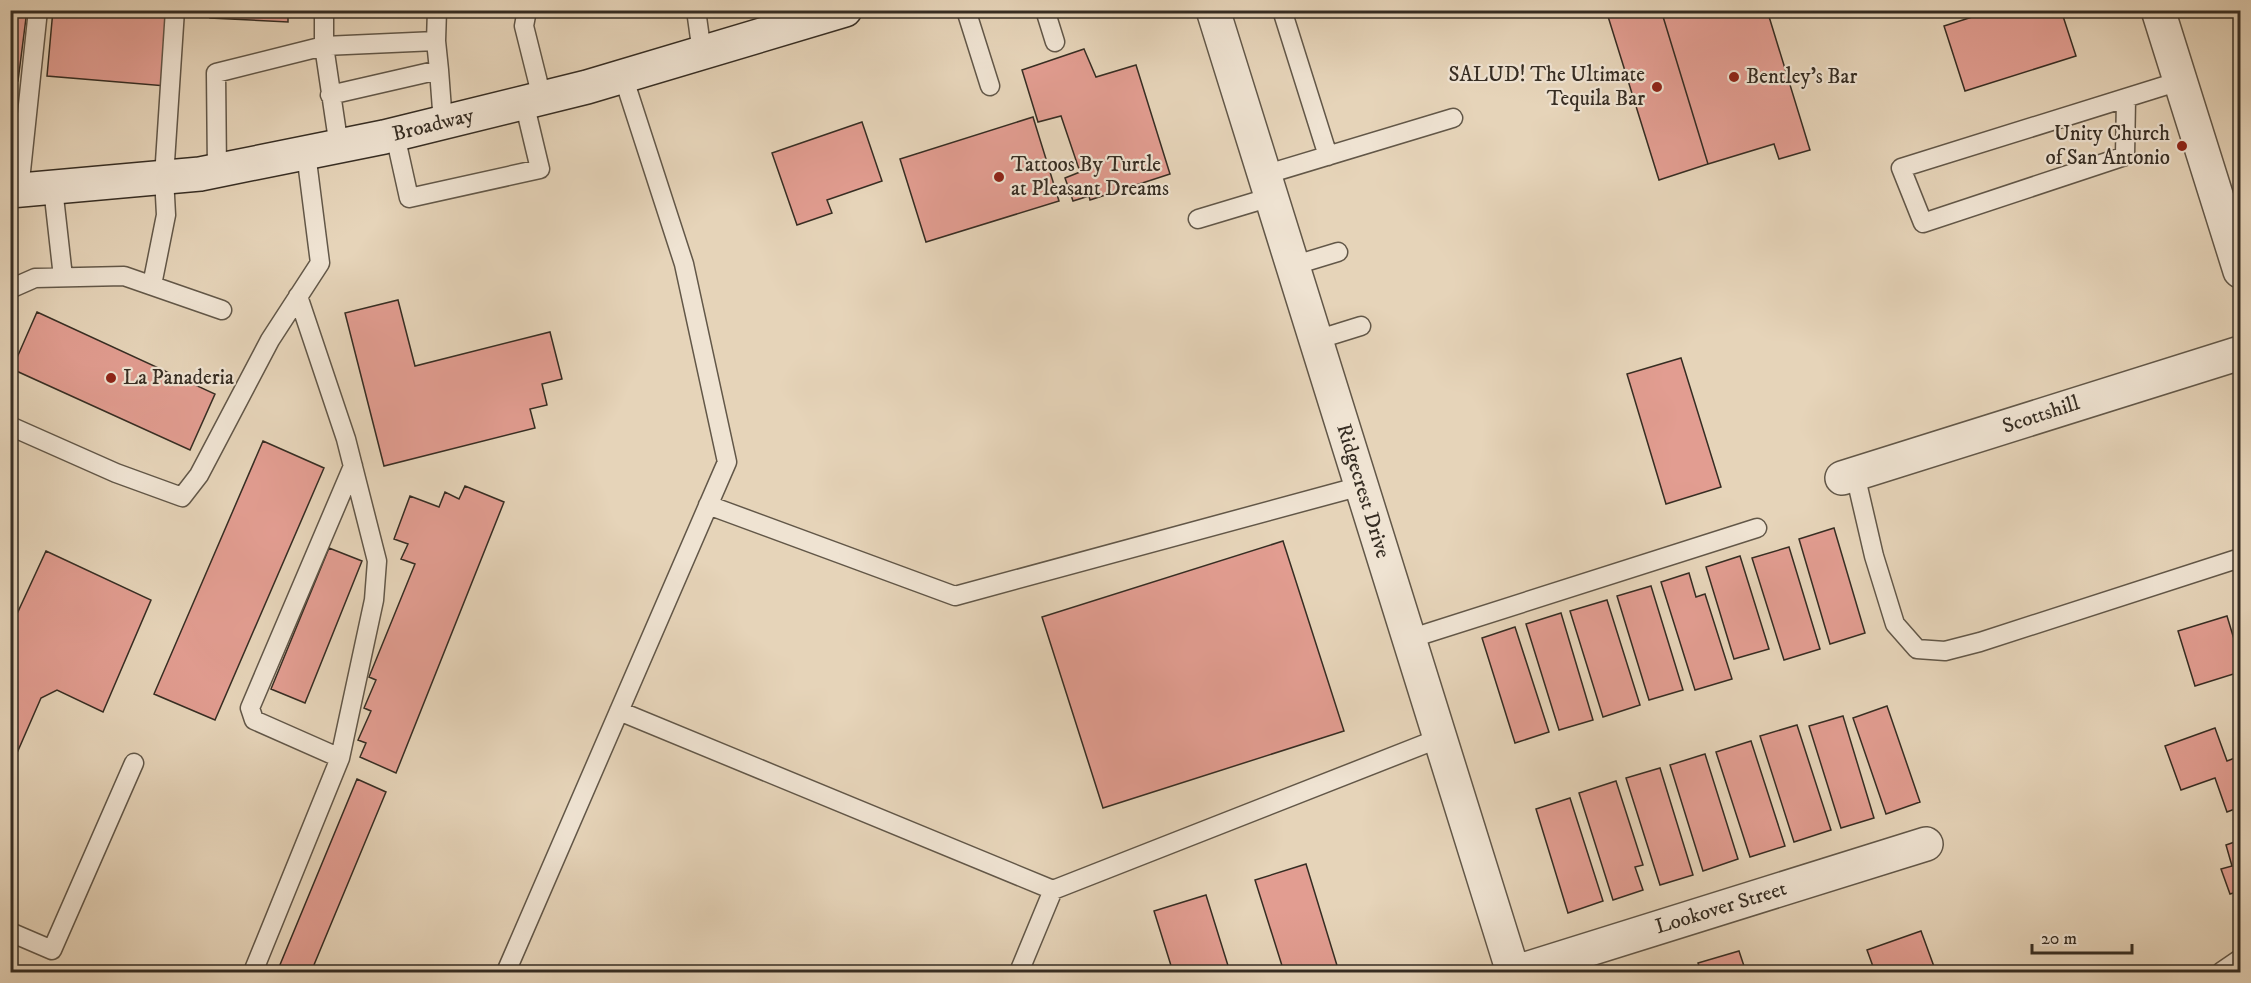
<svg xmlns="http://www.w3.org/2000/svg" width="2251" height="983" viewBox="0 0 2251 983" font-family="'IM FELL DW Pica',serif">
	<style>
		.building { fill: #e29d91; stroke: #362d23; stroke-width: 1.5 }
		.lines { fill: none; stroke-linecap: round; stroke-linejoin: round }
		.lane-casing { stroke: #625748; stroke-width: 21 }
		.street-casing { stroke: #625748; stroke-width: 36 }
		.secondary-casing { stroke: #362d23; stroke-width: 36 }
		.lane { stroke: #efe3d2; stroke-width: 18 }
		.street { stroke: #efe3d2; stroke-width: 33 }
		.secondary { stroke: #efe3d2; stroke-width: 33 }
		.poi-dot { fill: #8f2418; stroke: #efe3d2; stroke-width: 2 }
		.labels { text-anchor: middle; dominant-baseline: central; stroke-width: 4.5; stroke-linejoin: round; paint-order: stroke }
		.poi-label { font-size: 21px; fill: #362d23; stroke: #efe3d2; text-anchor: start }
		.street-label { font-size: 21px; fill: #362d23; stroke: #efe3d2 }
	</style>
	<rect width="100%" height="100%" fill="#e6d4b9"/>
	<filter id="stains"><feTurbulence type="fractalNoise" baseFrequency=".00333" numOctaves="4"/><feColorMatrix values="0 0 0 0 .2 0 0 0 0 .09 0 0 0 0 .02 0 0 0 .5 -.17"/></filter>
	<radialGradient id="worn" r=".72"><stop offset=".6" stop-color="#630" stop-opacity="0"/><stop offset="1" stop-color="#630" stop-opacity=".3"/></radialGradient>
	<!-- building -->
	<path class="building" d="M10,10h17l-9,71 -8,-1z
		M53,10h120l-7,76 -119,-10z
		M211,10h77v12l-78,-4z
		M1606,10h55l47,154 -49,16z
		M1661,10h106l43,140 -31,9 -5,-15 -66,20z
		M1994,10h67l15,46 -111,35 -21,-65z
		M1084,49l12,28 40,-12 34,109 -80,26 -1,-4 -16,5 -8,-23 15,-6 -19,-56 -23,6 -16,-52z
		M1033,117l26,84 -133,41 -26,-83z
		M862,122l20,59 -55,19 5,13 -35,12 -25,-72z
		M398,300l17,66 135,-34 12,47 -20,5 5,21 -17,4 5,19 -151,38 -39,-153z
		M37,312l178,82 -25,56 -178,-81z
		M1681,358l40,129 -55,17 -39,-130z
		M263,441l61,27 -109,252 -61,-26z
		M465,486l39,16 -108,271 -36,-16 6,-14 -8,-3 13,-29 -7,-3 12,-28 -7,-3 46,-113 -14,-5 7,-15 -14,-5 16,-43 29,11 6,-15 14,7z
		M1834,528l31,105 -35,11 -31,-105z
		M1283,541l61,190 -241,77 -61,-191z
		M1789,547l31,102 -36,11 -32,-102z
		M329,548l33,13 -57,142 -34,-14z
		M46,551l105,49 -48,112 -46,-22 -16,8 -31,71v-140z
		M1740,556l29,93 -35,10 -28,-92z
		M1689,573l7,24 9,-3 27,85 -37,11 -34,-108z
		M1651,586l32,104 -34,10 -32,-104z
		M1607,600l33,105 -37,12 -33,-106z
		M1561,613l32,107 -34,10 -33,-106z
		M2227,616l13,43v13l-45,14 -17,-55z
		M1515,627l34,105 -34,11 -33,-105z
		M1887,706l33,96 -34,12 -33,-96z
		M1843,716l31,102 -33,10 -32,-102z
		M1797,725l34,105 -37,12 -34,-106z
		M2215,728l12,33 13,-5v51l-13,5 -12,-34 -34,12 -16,-44z
		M1751,741l34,105 -35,11 -34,-105z
		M1705,754l33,105 -35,12 -33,-106z
		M1660,768l33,107 -33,10 -34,-107z
		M357,779l29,13 -75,180h-34z
		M1616,781l27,84 -8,2 8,23 -30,10 -34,-107z
		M1570,798l33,103 -35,12 -32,-104z
		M2240,840v51l-10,3 -9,-25 11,-3 -6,-21z
		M1306,864l33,108h-55l-29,-92z
		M1206,895l24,77h-57l-19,-61z
		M1921,931l15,41h-61l-8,-22z
		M1739,951l7,21h-45l-3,-9z"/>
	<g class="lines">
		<!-- lane casing -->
		<g class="lane-casing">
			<path id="lane" d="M324,10v36l112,-5 3,29
				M527,10l-3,16 18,72
				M696,10l6,43
				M966,10l24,76
				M1045,10l10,32
				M1282,10l46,146
				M436,41l1,-31
				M330,95l109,-25 4,53
				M2126,99l-1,57 -202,67 -22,-55 279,-87
				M395,135l14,63 131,-29 -16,-67
				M217,171l-1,-98 108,-27 15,101
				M1264,175l189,-57
				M53,188l10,89
				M19,190l19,-180
				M1198,219l73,-22
				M1292,266l46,-14
				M152,285l14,-70 -2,-38 11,-167
				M10,289l25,-11 89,-2 98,34
				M1316,340l45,-14
				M10,426l106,47 66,24 17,-22 71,-135 50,-77 -14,-110
				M1855,474l19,82 21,68 22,25 28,2 35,-9 260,-84
				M708,505l247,91 406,-110
				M1409,639l348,-111
				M619,711l434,179 387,-152
				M340,758l-86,-38 -4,-12 103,-242
				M10,932l42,18 82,-187
				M253,972l87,-214 34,-158 3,-39 -31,-122 -48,-143
				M506,972l221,-510 -43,-198 -61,-188
				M1019,972l34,-82
				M2221,972l19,-13"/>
		</g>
		<!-- street casing -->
		<g class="street-casing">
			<path id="street" d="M1213,10l300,962
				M2158,10l82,261
				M1842,478l398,-125
				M1516,972l410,-128"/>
		</g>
		<!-- secondary casing -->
		<g class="secondary-casing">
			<path id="secondary" d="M10,191l190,-17 184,-37 203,-50 258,-77"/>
		</g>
		<!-- lane -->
		<use href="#lane" class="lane"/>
		<!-- street -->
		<use href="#street" class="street"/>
		<!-- secondary -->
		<use href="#secondary" class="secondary"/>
	</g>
	<!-- markers -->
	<g class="poi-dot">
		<circle cx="1734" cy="77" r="6"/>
		<circle cx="1657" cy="87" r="6"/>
		<circle cx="2182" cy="146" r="6"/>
		<circle cx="999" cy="177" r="6"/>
		<circle cx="111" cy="378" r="6"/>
	</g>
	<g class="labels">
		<!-- poi labels -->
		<g class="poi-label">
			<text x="1645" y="75" text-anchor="end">SALUD! The Ultimate<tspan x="1645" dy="24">Tequila Bar</tspan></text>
			<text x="1746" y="77">Bentley's Bar</text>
			<text x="2170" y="134" text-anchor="end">Unity Church<tspan x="2170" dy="24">of San Antonio</tspan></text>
			<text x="1011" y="165">Tattoos By Turtle<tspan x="1011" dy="24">at Pleasant Dreams</tspan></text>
			<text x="123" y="378">La Panaderia</text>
		</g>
		<!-- street labels -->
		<g class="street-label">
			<text transform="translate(433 125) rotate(-14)">Broadway</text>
			<text transform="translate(2041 415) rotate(-18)">Scottshill</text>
			<text transform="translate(1363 491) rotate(73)">Ridgecrest Drive</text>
			<text transform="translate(1721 908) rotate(-17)">Lookover Street</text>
		</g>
	</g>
	<!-- margin -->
	<rect width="2251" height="983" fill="none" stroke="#e6d4b9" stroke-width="36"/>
	<rect x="12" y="12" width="2227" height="959" fill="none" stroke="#362d23" stroke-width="3"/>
	<rect x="18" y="18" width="2215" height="947" fill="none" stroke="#362d23" stroke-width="1.5"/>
	<!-- scale -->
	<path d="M2032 944v9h100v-9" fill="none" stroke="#362d23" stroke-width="3"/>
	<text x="2041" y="944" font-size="18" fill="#362d23" stroke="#efe3d2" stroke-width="4.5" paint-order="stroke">20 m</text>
	<rect width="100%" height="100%" filter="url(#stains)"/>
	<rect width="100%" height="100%" fill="url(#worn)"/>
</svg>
